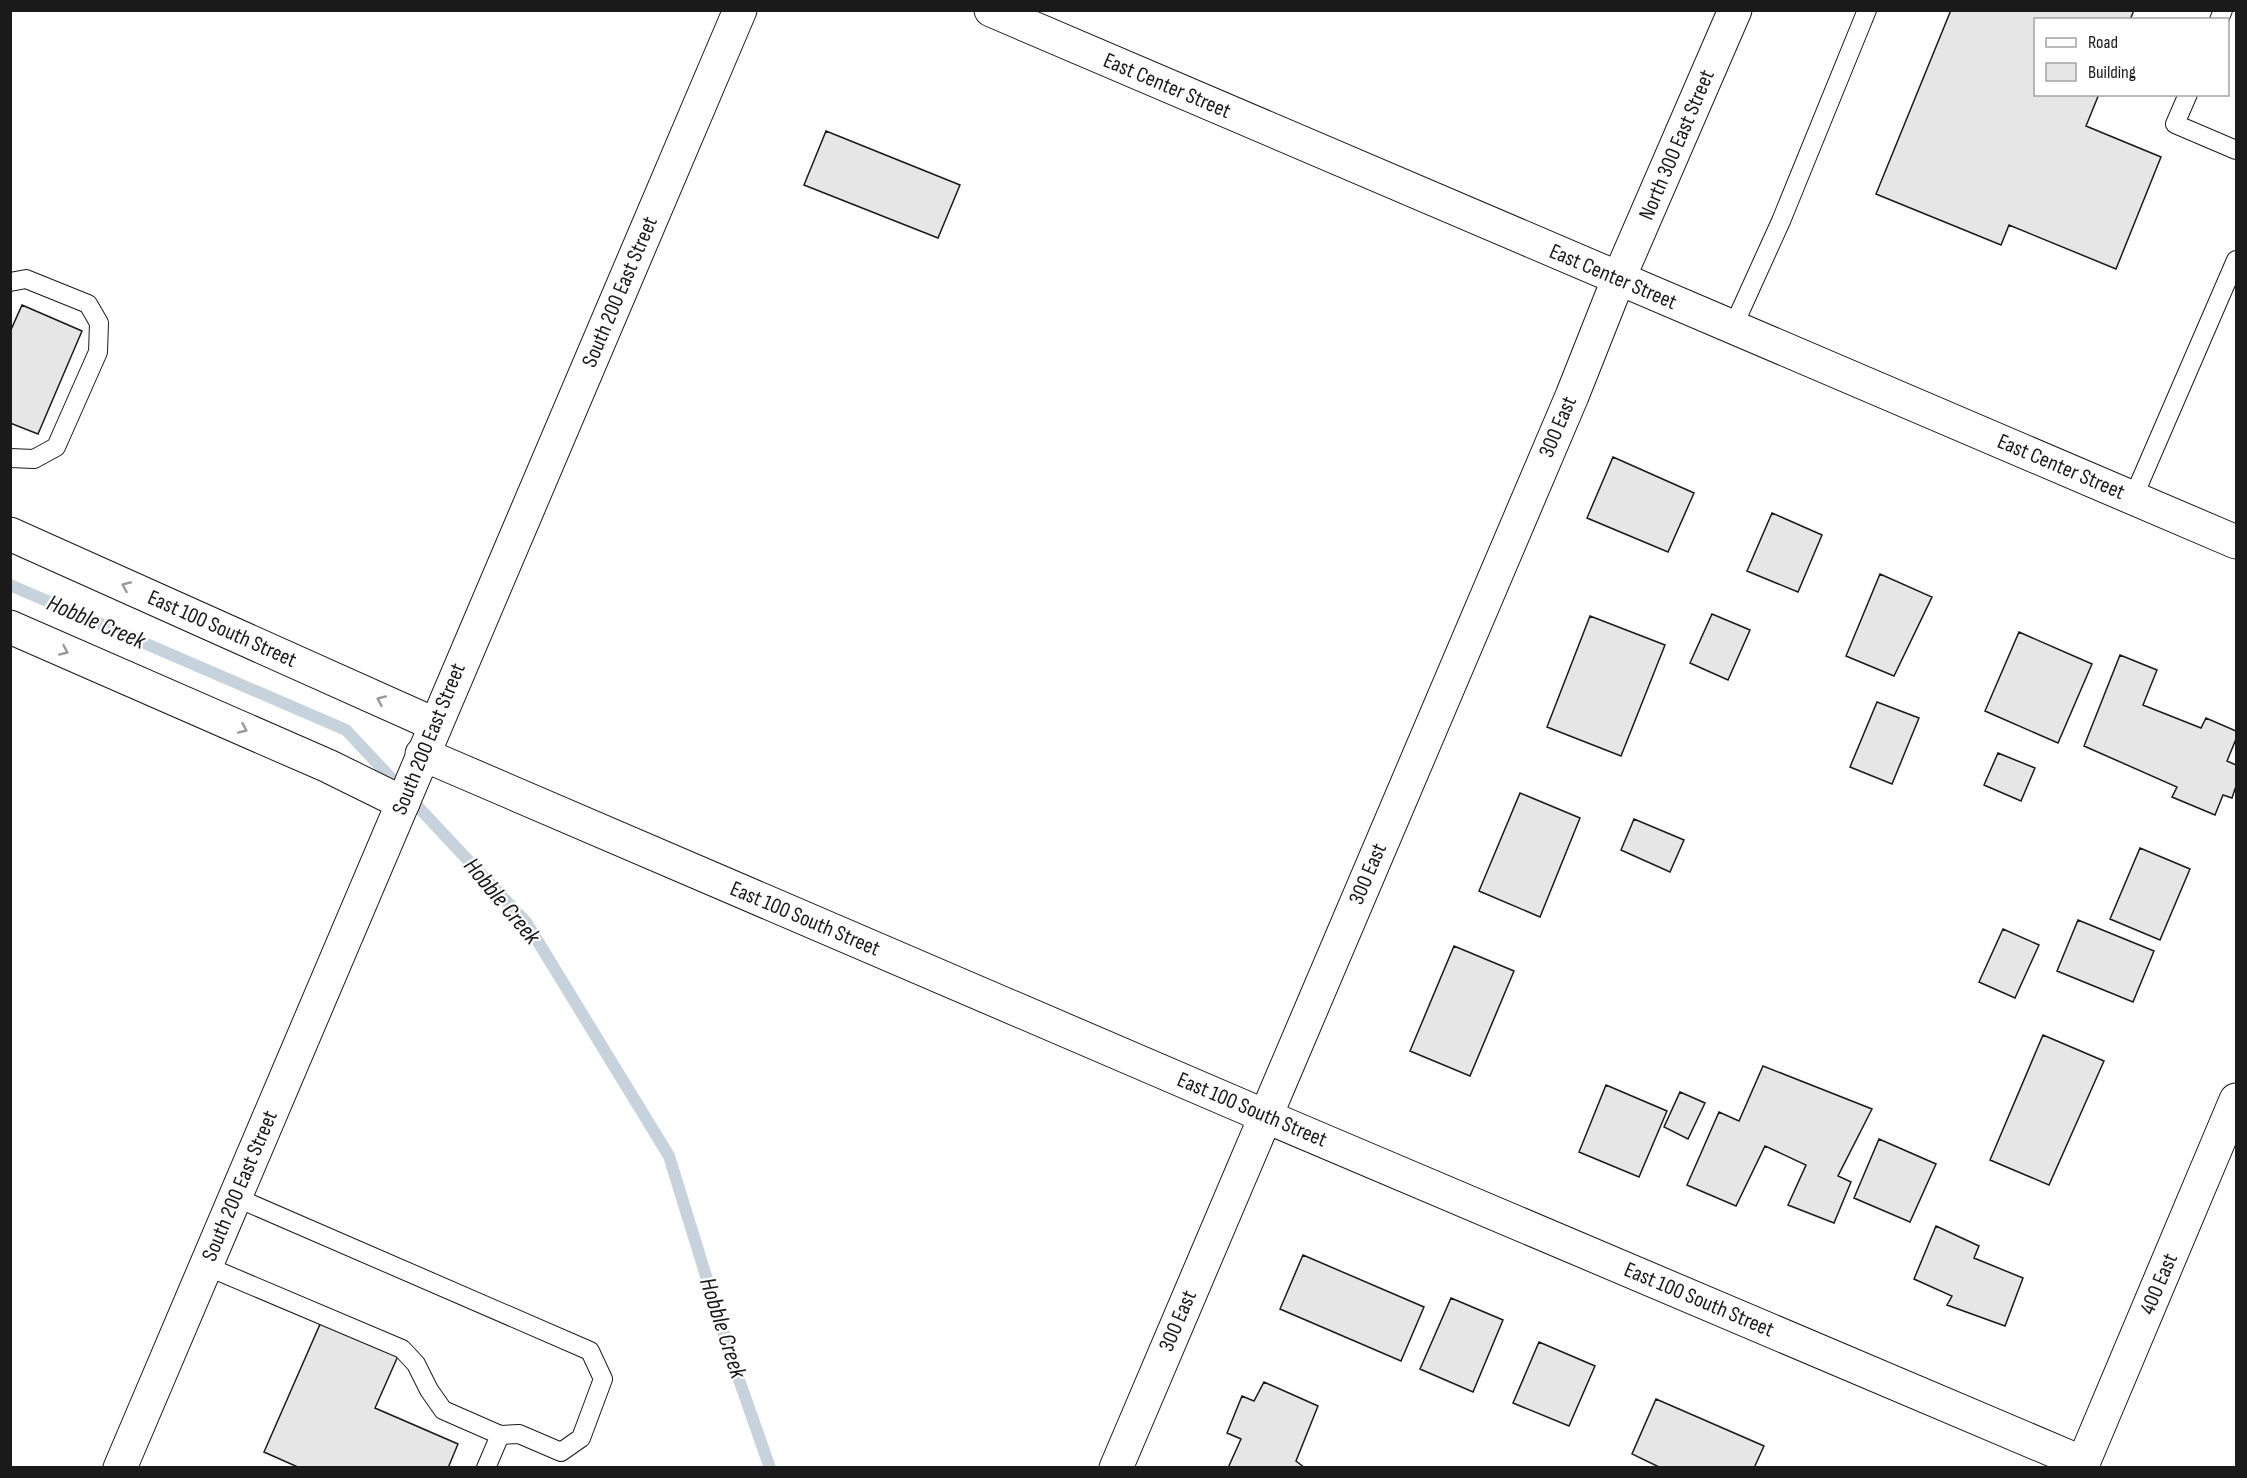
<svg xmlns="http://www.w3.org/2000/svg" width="2247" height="1478" viewBox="0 0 2247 1478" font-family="'Sofia Sans Condensed',sans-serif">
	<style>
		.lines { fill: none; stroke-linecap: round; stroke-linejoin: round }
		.stream { stroke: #c6d2dc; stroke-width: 12 }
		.building { fill: #e6e6e6; stroke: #1a1a1a; stroke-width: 1.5 }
		.service-casing { stroke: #1a1a1a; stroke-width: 20 }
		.minor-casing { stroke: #1a1a1a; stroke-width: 35 }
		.tertiary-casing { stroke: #1a1a1a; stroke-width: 35 }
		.secondary-casing { stroke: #1a1a1a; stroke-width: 35 }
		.service { stroke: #fff; stroke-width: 18 }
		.minor { stroke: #fff; stroke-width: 33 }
		.tertiary { stroke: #fff; stroke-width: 33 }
		.secondary { stroke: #fff; stroke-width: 33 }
		.oneway { stroke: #989898 }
		.labels { text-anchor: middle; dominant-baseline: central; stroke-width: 4.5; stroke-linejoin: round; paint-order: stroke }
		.street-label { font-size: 22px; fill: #1a1a1a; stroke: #fff }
		.water-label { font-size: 24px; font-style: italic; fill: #1a1a1a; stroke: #fff }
	</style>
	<rect width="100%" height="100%" fill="#fff"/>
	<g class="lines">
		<!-- stream -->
		<path class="stream" d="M10,585l336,145 180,192 143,234 61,198 40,114"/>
	</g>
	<!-- building -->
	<path class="building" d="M1951,10h183l-4,10h-94v74h63l-13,32 75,31 -45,112 -107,-44 -8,20 -125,-51z
		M826,131l134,54 -22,53 -134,-53z
		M22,305l60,26 -44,103 -28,-11v-91z
		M1613,457l81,36 -26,59 -81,-34z
		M1772,513l50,22 -24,57 -51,-21z
		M1880,574l52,23 -38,79 -48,-20z
		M1712,614l38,16 -22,50 -38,-17z
		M1590,616l75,29 -44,111 -74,-29z
		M2019,632l73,32 -34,79 -73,-32z
		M2120,655l37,15 -14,35 58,23 5,-10 30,13v8l-9,22 9,4v21l-4,12 -9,-3 -8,20 -43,-18 5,-10 -93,-41z
		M1877,702l42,16 -27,66 -42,-17z
		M1998,753l37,15 -14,33 -37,-16z
		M1520,793l60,25 -40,99 -61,-26z
		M1634,819l50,21 -14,32 -49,-22z
		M2140,848l50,21 -30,71 -50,-21z
		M2078,920l76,31 -21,51 -76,-31z
		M2003,929l36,16 -24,53 -36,-16z
		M1454,946l60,25 -44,105 -60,-25z
		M2043,1035l61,26 -55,124 -59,-25z
		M1763,1066l109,43 -34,67 13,6 -17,41 -46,-18 18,-40 -41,-19 -29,60 -49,-21 32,-73 20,9z
		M1606,1085l61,26 -28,66 -60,-25z
		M1680,1092l25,11 -17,36 -24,-12z
		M1879,1139l57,25 -26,58 -56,-24z
		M1936,1226l43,20 -5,12 49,20 -18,48 -58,-21 5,-9 -38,-17z
		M1303,1255l121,52 -23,54 -121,-52z
		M1451,1298l52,22 -30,72 -53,-23z
		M321,1322l77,34 -23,52 83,36 -10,24h-148l-36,-16z
		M1539,1342l56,24 -26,60 -56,-23z
		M1264,1382l54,24 -22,55 9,7h-77l13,-29 -14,-6 15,-37 12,5z
		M1656,1399l108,47 -10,22h-93l-29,-14z"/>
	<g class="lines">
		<!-- service casing -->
		<g class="service-casing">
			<path id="service" d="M2219,20l4,-10
				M2188,94l-13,30 61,26
				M10,282l16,-3 62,25 11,19 -1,29 -42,95 -22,12 -24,-1
				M1733,327l48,-106 86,-211
				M2133,498l103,-238
				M206,1266l196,83 14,15 13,26 14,20 57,25 19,-1 42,18 20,-14 22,-59 -13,-28 -355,-154
				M486,1468l14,-33"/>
		</g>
		<!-- minor casing -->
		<g class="minor-casing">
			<path id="minor" d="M10,534l424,190
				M10,627l318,139 75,37
				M422,754l843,362 818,347
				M1116,1468l456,-1072 46,-116 117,-270"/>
		</g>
		<!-- tertiary casing -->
		<g class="tertiary-casing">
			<path id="tertiary" d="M991,10l1245,532
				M120,1468l620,-1458"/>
		</g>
		<!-- secondary casing -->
		<g class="secondary-casing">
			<path id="secondary" d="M2081,1468l155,-368"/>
		</g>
		<!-- service -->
		<use href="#service" class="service"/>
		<!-- minor -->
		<use href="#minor" class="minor"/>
		<!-- tertiary -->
		<use href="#tertiary" class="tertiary"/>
		<!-- secondary -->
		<use href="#secondary" class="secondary"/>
	</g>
	<!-- one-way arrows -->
	<defs><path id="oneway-chevron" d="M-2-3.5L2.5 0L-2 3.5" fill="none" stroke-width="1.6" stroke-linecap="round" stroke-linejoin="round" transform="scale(1.5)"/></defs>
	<g class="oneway">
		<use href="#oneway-chevron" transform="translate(126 586) rotate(-156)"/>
		<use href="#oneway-chevron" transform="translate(64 651) rotate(24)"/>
		<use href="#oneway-chevron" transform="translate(381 700) rotate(-156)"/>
		<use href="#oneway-chevron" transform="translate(243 729) rotate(24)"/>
	</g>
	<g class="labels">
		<!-- street labels -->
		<g class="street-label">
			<text transform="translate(1167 86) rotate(23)">East Center Street</text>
			<text transform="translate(1677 145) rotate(-67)">North 300 East Street</text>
			<text transform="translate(1613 277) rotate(23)">East Center Street</text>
			<text transform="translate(620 292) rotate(-67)">South 200 East Street</text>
			<text transform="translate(1558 427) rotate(-67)">300 East</text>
			<text transform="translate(2061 467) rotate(23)">East Center Street</text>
			<text transform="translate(222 629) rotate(24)">East 100 South Street</text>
			<text transform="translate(429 739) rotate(-68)">South 200 East Street</text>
			<text transform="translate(1368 874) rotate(-67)">300 East</text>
			<text transform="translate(805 919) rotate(23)">East 100 South Street</text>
			<text transform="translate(1252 1110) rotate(23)">East 100 South Street</text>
			<text transform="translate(240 1186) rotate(-67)">South 200 East Street</text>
			<text transform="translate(2159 1284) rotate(-67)">400 East</text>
			<text transform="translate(1699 1300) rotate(23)">East 100 South Street</text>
			<text transform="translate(1178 1321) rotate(-67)">300 East</text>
		</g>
		<!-- water labels -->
		<g class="water-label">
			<text transform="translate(96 622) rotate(23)">Hobble Creek</text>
			<text transform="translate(502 901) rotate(50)">Hobble Creek</text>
			<text transform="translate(723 1328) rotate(72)">Hobble Creek</text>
		</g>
	</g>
	<!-- border -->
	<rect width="2247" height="1478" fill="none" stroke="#1a1a1a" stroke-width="24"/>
	<!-- legend -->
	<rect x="2034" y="18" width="195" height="78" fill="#ffffff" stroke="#a3a3a3" stroke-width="1.5"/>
	<rect x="2046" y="38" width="30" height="9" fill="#ffffff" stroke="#a3a3a3" stroke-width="1.5"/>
	<text x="2088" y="48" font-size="18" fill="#1a1a1a">Road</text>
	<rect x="2046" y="63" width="30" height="18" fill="#e6e6e6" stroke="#a3a3a3" stroke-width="1.5"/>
	<text x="2088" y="78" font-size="18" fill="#1a1a1a">Building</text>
</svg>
